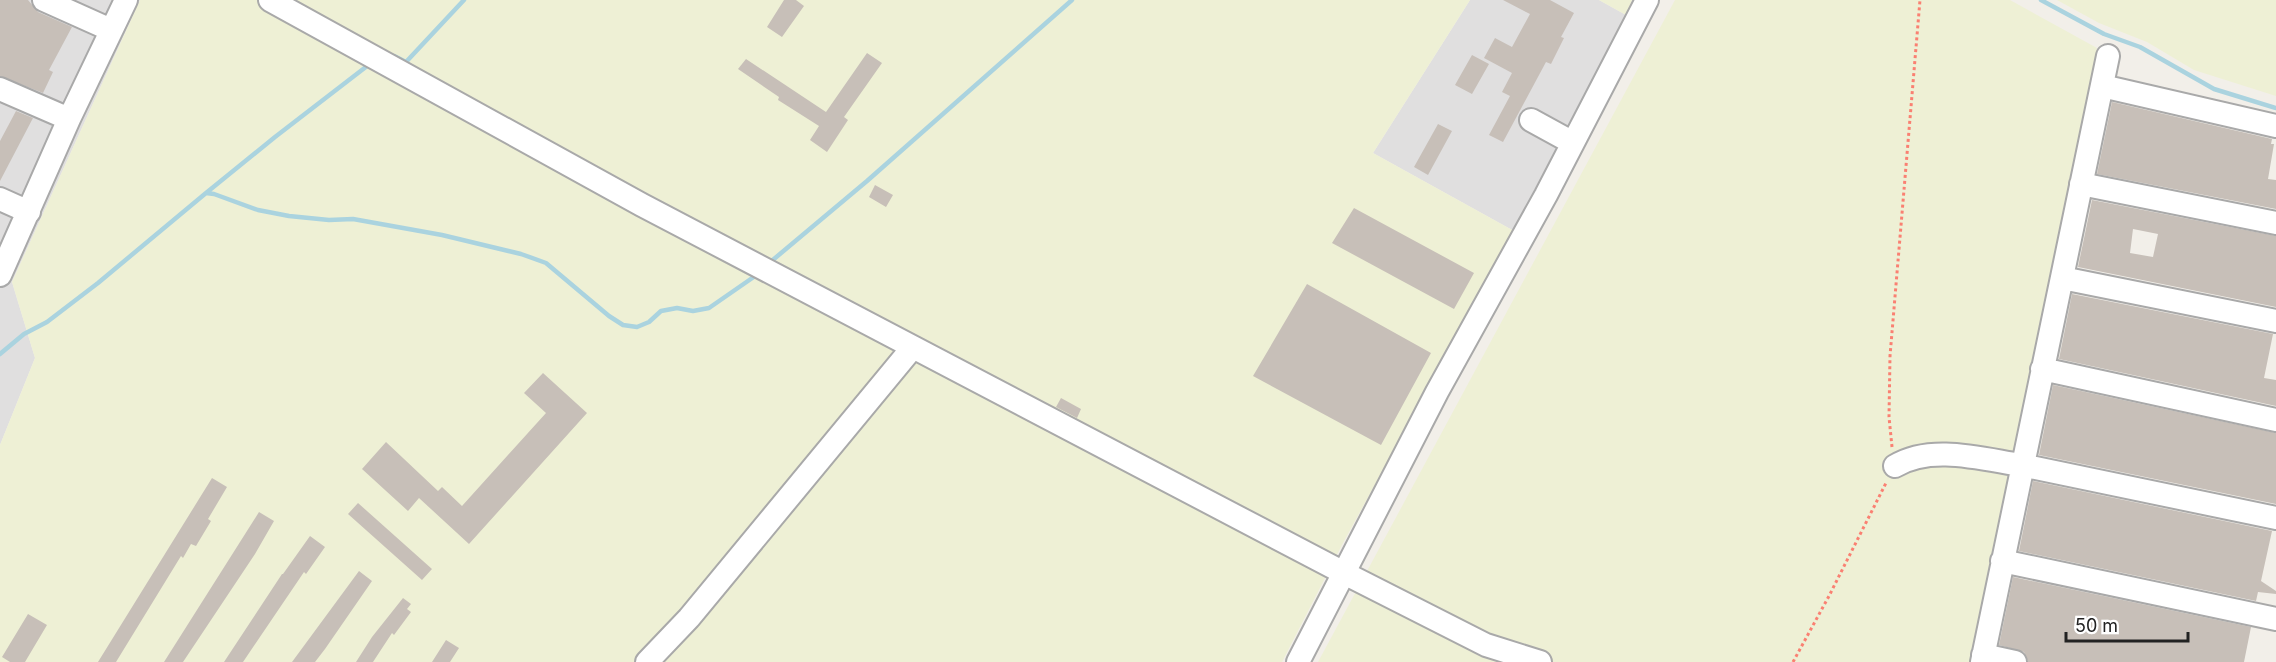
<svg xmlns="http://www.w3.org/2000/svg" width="2276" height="662" viewBox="0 0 2276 662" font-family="Inter,sans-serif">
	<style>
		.residential { fill: #e0dfdf }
		.farmland { fill: #eef0d5 }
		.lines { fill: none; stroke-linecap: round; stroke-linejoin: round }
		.stream { stroke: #aad3df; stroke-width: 4.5 }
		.building { fill: #c7bfb8; fill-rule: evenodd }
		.minor-casing { stroke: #a9a9a9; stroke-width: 26 }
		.path { stroke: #fa8072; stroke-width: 3; stroke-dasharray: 3 3; stroke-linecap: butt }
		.minor { stroke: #fff; stroke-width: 22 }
	</style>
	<rect width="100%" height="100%" fill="#f2efe9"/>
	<!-- residential -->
	<path class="residential" d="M0,0h140l-128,282 23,76 -35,87z
		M1470,0h129l27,15 -112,216 -141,-78z"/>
	<!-- farmland -->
	<path class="farmland" d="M140,0h1330l-97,153 141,78 -171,312 -61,119h-1282v-217l35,-87 -23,-76z
		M1599,0h33l-6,15z
		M1675,0h335l87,48 -3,37 -122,577h-654z
		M2057,0h219v96l-82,-26 -47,-28 -48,-19z"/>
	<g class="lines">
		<!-- stream -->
		<path class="stream" d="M2041,0l63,34 36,13 74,42 62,19
			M394,56l12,6 58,-62
			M206,193l69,-56 96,-74
			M768,264l99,-83 205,-181
			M0,354l24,-20 23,-12 51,-39 108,-90 8,1 44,16 31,6 40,4 24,-1 89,16 79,19 25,9 63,53 14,9 14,2 12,-5 12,-11 16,-3 16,3 16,-3 49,-34"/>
	</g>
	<!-- building -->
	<path class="building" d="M0,0h28l10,12 34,15 -23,43 4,2 -10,21 -43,-17z
		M784,0h12l8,6 -22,31 -15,-10z
		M1503,0h47l24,13 -13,24 3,1 -13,26 -5,-2 -43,80 -14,-7 21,-39 -8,-4 10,-19 -28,-15 11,-20 17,9 18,-33z
		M867,53l15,10 -38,54 4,3 -21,32 -17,-12 9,-14 -41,-26 1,-3 -41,-28 8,-10 80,53z
		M1472,55l17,9 -17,30 -17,-9z
		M2112,102l160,37 -1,5h3l-6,35 8,1v29l-179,-35z
		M16,111l17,7 -33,63v-40z
		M1438,124l14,7 -24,44 -14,-8z
		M875,185l18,10 -7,12 -17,-10z
		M2092,200l184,36v71l-198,-40zM2133,229l25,5 -5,23 -23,-4z
		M1354,208l120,65 -20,36 -122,-66z
		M1307,284l124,69 -50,92 -128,-69z
		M2072,294l201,40 -9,44 12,2v26l-217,-47z
		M543,373l44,40 -118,131 -50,-46 -11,13 -46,-42 24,-27 52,49 4,-4 20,19 84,-93 -22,-20z
		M2053,385l223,48v71l-237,-49z
		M1061,398l20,11 -4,9 -21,-11z
		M212,478l15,9 -19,32 3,2 -15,25 -5,-2 -8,14 -2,-2 -65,106h-18z
		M2033,481l239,50 -11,50 15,10v3l-18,-2 -2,9 -237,-50z
		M358,503l74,66 -10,11 -74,-66z
		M259,512l15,9 -19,33 -72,108h-19z
		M310,536l15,11 -19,27 -2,-2 -61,90h-19l58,-88h1z
		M359,571l13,10 -47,68 -10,13h-23z
		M2013,577l238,50 -7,35h-216l-4,-10 -25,-7z
		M403,598l8,6 -4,5 4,3 -17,23 -2,-2 -19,29h-17l16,-25z
		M28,614l19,11 -22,37h-15l-8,-5z
		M446,640l13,8 -9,14h-18z"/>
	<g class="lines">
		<!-- minor casing -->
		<g class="minor-casing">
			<path id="minor" d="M44,0l67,30
				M270,0l372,205 702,368 142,72 54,17
				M2102,86l174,40
				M0,89l69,30
				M1531,120l42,23
				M2081,184l195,39
				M0,199l29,13
				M0,275l69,-156 57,-119
				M2062,278l214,43
				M2042,369l234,51
				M1895,466c36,-22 87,-7 126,-1l255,53
				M2002,561l274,58
				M1983,655l32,7
				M647,662l42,-44 224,-271
				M1298,662l139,-270 109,-197 101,-195
				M1982,662l126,-606"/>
		</g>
		<!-- path -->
		<path class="path" d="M1892,447l-3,-30 1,-61 30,-356
			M1793,662l36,-66 58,-115"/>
		<!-- minor -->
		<use href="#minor" class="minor"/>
	</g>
	<!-- scale -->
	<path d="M2066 632v9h122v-9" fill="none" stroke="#222222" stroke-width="3"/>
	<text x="2075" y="632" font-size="18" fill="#222222" stroke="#ffffff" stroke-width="4.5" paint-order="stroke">50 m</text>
</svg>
